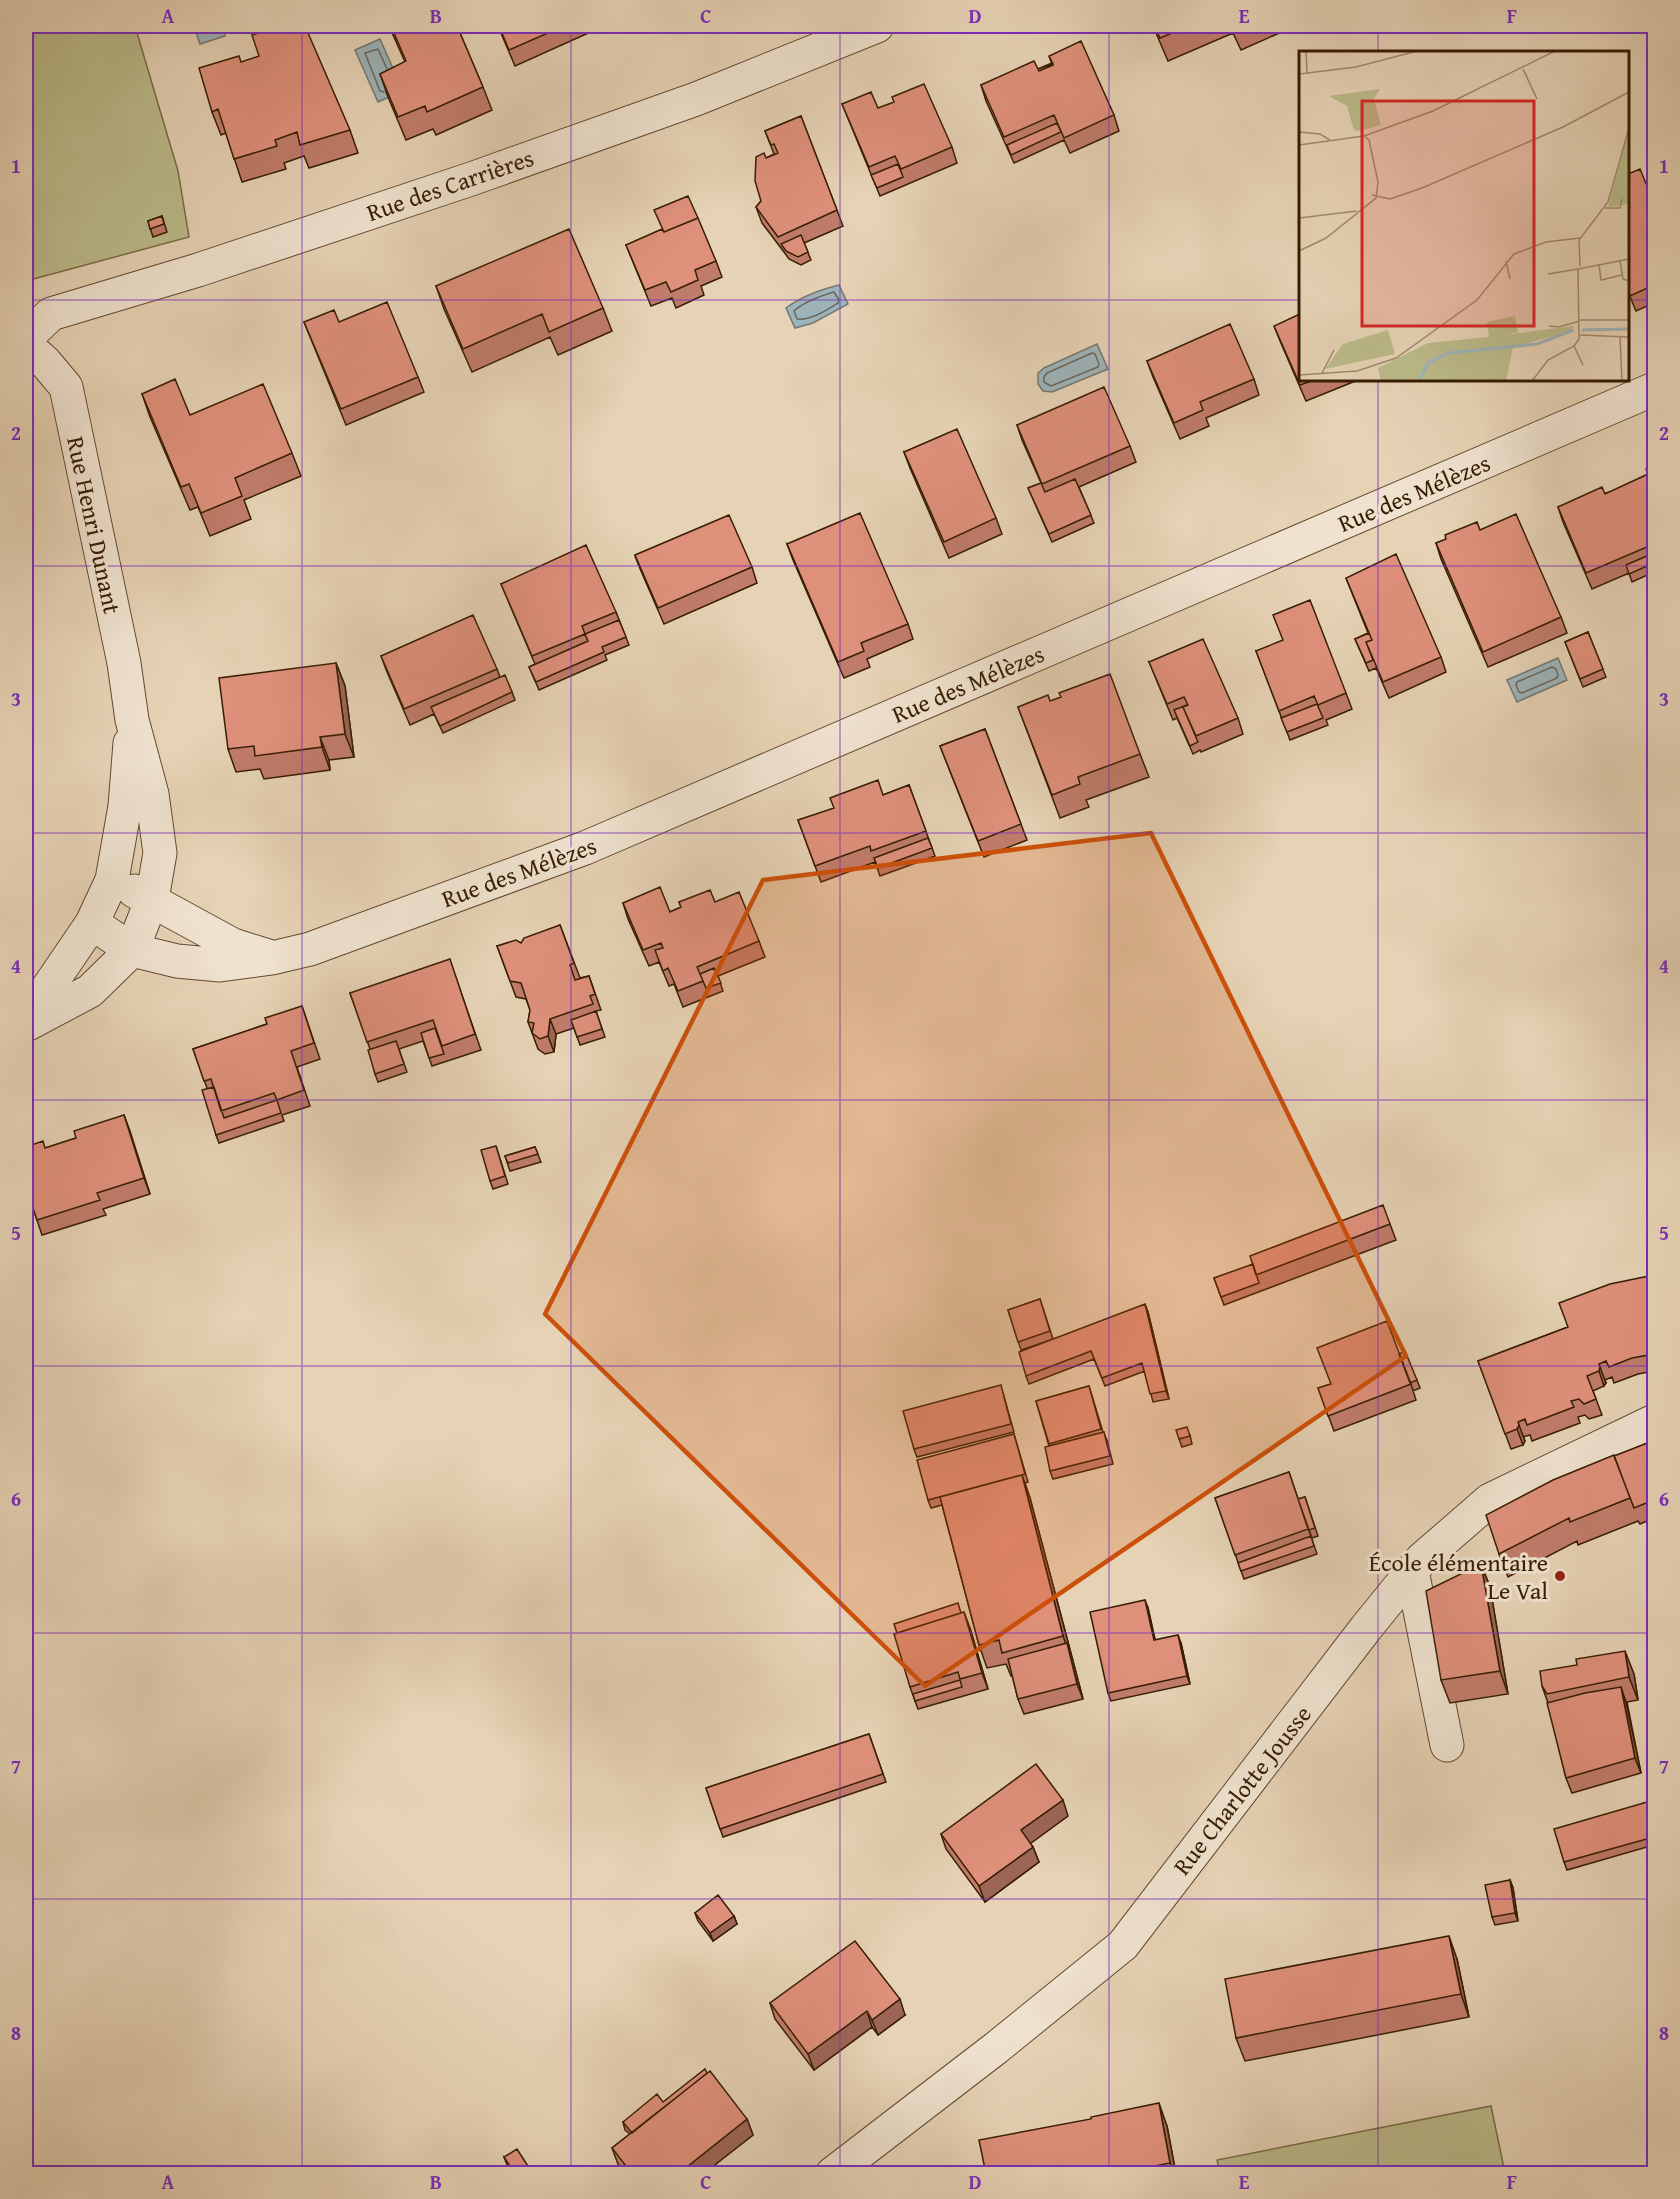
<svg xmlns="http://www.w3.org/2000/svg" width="1680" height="2199" viewBox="0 0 1680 2199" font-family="'Gentium Book Plus',serif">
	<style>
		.green { fill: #bbba8a; stroke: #796c46; stroke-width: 1.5 }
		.water { fill: #9db4ba; stroke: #747870; stroke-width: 1.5 }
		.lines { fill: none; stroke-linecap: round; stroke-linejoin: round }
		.shore { stroke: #6a685e; stroke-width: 1.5 }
		.minor-casing { stroke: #634a2f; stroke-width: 35 }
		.minor { stroke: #efe2cf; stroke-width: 33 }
		.wall { fill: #c07c6a; stroke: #371d02; stroke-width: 1.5 }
		.shaded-wall { fill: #9c6556; stroke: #371d02; stroke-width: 1.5 }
		.building { fill: #df907b; stroke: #371d02; stroke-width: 1.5 }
		.marked { fill: #cd500a; fill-opacity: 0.2; stroke: #cd500a; stroke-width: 4.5; stroke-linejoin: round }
		.grid { fill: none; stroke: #7b2cbf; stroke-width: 1.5; stroke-opacity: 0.55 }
		.poi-dot { fill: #8f2418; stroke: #efe2cf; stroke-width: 2 }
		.labels { text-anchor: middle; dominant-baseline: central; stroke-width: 6; stroke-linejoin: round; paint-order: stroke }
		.street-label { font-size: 24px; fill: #371d02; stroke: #efe2cf }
		.poi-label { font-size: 24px; fill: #371d02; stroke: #efe2cf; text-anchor: end }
		.inset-river { fill: none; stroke: #9db4ba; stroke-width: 3 }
		.inset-road { fill: none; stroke: #a08a6d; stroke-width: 1.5 }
		.view { fill: #d62828; fill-opacity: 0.15; stroke: #d62828; stroke-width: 3 }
		.inset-edge { fill: none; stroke: #371d02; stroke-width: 3 }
		.neatline { fill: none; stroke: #7b2cbf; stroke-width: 2 }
		.grid-label { font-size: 20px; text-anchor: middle; font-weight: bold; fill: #7b2cbf }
	</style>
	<rect width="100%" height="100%" fill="#e6d2b5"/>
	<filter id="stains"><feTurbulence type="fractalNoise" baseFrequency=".00333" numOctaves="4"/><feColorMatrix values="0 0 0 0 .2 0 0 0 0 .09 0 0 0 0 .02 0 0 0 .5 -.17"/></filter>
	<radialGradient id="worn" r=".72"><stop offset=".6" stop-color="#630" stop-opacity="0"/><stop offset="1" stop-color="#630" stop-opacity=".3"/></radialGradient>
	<!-- green -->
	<path class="green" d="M26,26h109l43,145 11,66 -163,44z
		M1491,2106l14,67h-285l-3,-13z"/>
	<!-- water -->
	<path class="water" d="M194,26h28l3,10 -25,8z
		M380,39l23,52 -25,11 -23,-52z
		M839,285l9,19 -35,19 -18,5 -9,-20c16,-12 33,-18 53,-23z
		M1097,344l11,25 -56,23 -9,-1 -5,-7v-11l6,-5z
		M1558,658l9,22 -50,22 -10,-22z"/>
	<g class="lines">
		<!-- shore -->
		<path class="shore" d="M384,92l-4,-1 -15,-38 13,-4 9,20
			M834,292l5,8 -1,3c-11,7 -28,18 -41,16l-3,-8c11,-10 26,-15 40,-19z
			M1092,353l3,1 4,10 -1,3 -47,19 -7,-4v-5l3,-4z
			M1552,667l4,2 2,6 -1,3 -35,15 -3,-1 -3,-7 1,-3z"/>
		<!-- minor casing -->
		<g class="minor-casing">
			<path id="minor" d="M26,338l25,-24 147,-44 273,-91 225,-80 181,-73
				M26,345l19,17 21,25 58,276 8,57 20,74 8,59 -8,46 -20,51 -42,41 -64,34
				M134,891l99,54 35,11
				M92,923l40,27 45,11 43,4 52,-7 38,-9 275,-101 1069,-459
				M26,1020l66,-97 20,-43 13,-74 5,-63
				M1412,1571l35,174
				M832,2174l164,-126 127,-103 243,-317 56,-69 68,-59 164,-79"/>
		</g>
		<!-- minor -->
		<use href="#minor" class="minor"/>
	</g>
	<!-- wall -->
	<path class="wall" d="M389,26h68l26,61 9,23 -56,25 -3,-6 -27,11 -18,-43 -8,-23 25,-12z
		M498,26h96l1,4 -80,36z
		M1153,26h129l2,5 -43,19 -8,-17 -65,28z
		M1049,56l65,59 5,16 -49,22 -6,-13 -50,23 -28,-62 -5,-16 57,-16 14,-5z
		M241,62l109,68 8,23 -49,15 -5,-12 -20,7 2,6 -44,13 -16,-49 -5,2 -9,-23z
		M842,104l36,4 74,39 5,16 -77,33z
		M801,116l42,110 -39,17 7,17 -10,5 -12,-6 -5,-7 -22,-29 -6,-16 5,-6 5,-43 8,-4 -9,-23z
		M1628,174l26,29v100l-18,8 -8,-19z
		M162,216l5,16 -14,5 -5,-16z
		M626,245l90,16 6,16 -21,9 3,9 -28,13 -4,-10 -21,8z
		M436,286l167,22 9,23 -54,24 -8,-18 -78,35 -28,-63z
		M304,322h35l79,55 6,15 -78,33z
		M1274,326l26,54h58l-52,21 -26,-60z
		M1147,361l107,18 5,16 -53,23 3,8 -29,13 -27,-62z
		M142,394l48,21 102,38 9,23 -57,24 7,19 -41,17 -12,-29 -8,3 -40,-93z
		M1017,425l113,21 6,16 -57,25 15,36 -42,19 -24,-54 13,-5 -19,-43z
		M904,452l92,66 6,16 -53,24 -39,-90z
		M1654,479v93l-22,10 -3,-9 -37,16 -29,-67 -5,-15z
		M1480,530l81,87 6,16 -79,34 -47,-108 -5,-16z
		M787,544l121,80 5,15 -46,20 3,8 -26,11 -51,-118z
		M635,556l117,11 5,16 -93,41 -23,-53z
		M1346,578l95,79 5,15 -57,26 -13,-30 -7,3 -14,-32 13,-6z
		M501,584l115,28 13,33 -24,10 2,5 -68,30 -10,-23 6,-3z
		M1588,632l18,45 -23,10 -18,-45z
		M1256,651l90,42 6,16 -26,11 2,5 -38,15z
		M381,656l116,13 3,8 12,15 3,8 -72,33 -9,-19 -24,11 -23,-53z
		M1149,662l89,56 5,16 -42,18 -1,-2 -7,4 -16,-36 -4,2z
		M336,663l9,23 9,71 -25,3 1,10 -66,9 -4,-10 -24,3 -8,-23z
		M1050,701l90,53 9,23 -63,23 3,7 -29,11 -42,-111z
		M985,729l42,111 -43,17 -44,-111z
		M909,785l26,71 -55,20 -5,-14 -54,20 -23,-62 85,-25z
		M679,902h36l44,39 6,16 -47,19 5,15 -40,16 -9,-23 -5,2 -10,-24 -10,4 -21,-47 -5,-16 47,9 11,-5z
		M560,925l20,53 9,-2 12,34 -5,1 9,26 -25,8 -6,-17 -18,6 -2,18 -9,2 -7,-5 -10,-27 2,-12 -4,-11 -10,-2 -19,-51 24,-3z
		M455,975l26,75 -49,16 -9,-25 -24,8 8,23 -29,10 -3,-8 -5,-25 -20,-56z
		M302,1006l18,53 -23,8 13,39 -28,9 2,6 -65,22 -3,-8 -9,-47 -14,-39 74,-25z
		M124,1115l26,79 -47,15 3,6 -64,20 -16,-48 19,-39 31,-10z
		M496,1146l12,38 -15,5 -3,-8z
		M535,1147l6,15 -31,9 -5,-15z
		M1390,1224l6,16 -172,65 -10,-27z
		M1654,1275v96l-16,3 -24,9 -2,-6 -7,3 1,3 -2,3 -11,5 9,24 -13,4 -4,-4 -7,2 2,6 -48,18 -2,-6 -7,2 2,4 -2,4 -12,4 -33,-88 90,-34z
		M1040,1299l13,40 95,-27 21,87 -16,3 -8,-31 -40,15 -11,-27 -65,25 -3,-8 25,-36 -30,10 -13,-40z
		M1399,1354l18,26 3,8 -7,3 -2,-7 5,16 -82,31 -16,-43 13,-4z
		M1089,1386l14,46 4,8 6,24 -60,15 -3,-8 -1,-25 -13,-45z
		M1003,1393l11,39 -97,25 -3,-8z
		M1014,1434l14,48 -3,1 5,15 53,201 -59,15 -6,-15 -6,-24 -1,1 -5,-12 -19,4 -8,-23 -37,-140 -11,3 -3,-8z
		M1190,1435l2,9 -10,3 -3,-8z
		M1654,1437v81l-14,6 -2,-3 -60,24 -1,-4 -69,36 -9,-23 116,-97 35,-15z
		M1289,1472l28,82 -73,25 -29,-81z
		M1305,1497l13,39 -6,2 -14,-39z
		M1481,1564l9,23 18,107 -58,9 -9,-23z
		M1148,1608l7,32 26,3 9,41 -79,17 -3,-8z
		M962,1613l8,15 18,61 -70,20 -8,-22z
		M1634,1674l4,26 -11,2 14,71 -69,20 -6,-15 -18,-75 -6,-17z
		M869,1734l17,48 -163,55 -17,-49z
		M1654,1800v45l-87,25 -3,-8z
		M1068,1816l-38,27 3,4 6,15 -54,40 -39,-53 -5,-15z
		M1510,1880l3,8 5,33 -23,4 -3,-8z
		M695,1913l39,3 3,8 -24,17 -15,-20z
		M1457,1959l12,58 -224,44 -9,-23z
		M770,2003l135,12 -27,20 -6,-8 -58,43 -39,-51z
		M663,2102l84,17 6,16 -50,39h-77l-8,-10 -6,-16 18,-14 -5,-4 -2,-8z
		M1167,2126l9,48h-190z
		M504,2157l29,17h-20l-6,-9z"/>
	<!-- shaded-wall -->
	<path class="shaded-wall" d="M336,663l9,23 9,71 -9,-23z
		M320,737l9,23 1,10 -8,-23z
		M550,1019l6,15 -2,18 -6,-16z
		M124,1115l6,16 20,63 -6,-16z
		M1145,1304l3,8 21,87 -3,-8z
		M1600,1367l6,16 -2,3 -5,-15z
		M1519,1425l6,16 -2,4 -6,-16z
		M1022,1475l8,23 53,201 -6,-15 -8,-31 -6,-17z
		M1481,1564l9,23 18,107 -8,-23z
		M1145,1600l3,8 9,40 -3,-8z
		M964,1612l6,16 18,61 -6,-16z
		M1178,1635l3,8 9,41 -3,-8z
		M1625,1651l9,23 4,26 -9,-23z
		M1621,1687l5,15 15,71 -6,-15z
		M1063,1800l5,16 -41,30 -6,-16z
		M1033,1847l6,15 -54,40 -6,-16z
		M1510,1880l3,8 5,33 -3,-8z
		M734,1916l3,8 -24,17 -3,-8z
		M1449,1936l8,23 12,58 -8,-23z
		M900,1999l5,16 -27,20 -6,-15z
		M867,2011l5,16 -58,43 -6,-16z
		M1159,2103l8,23 9,48h-2l-4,-11z
		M747,2119l6,16 -50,39h-25z"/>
	<!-- building -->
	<path class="building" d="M281,26h24l45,104 -50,15 -3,-13 -22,8 2,6 -43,13 -16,-50 -6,3 -13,-44 40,-12 2,6 18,-6 -7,-21z
		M391,26h66l26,61 -56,25 -2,-6 -27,11 -18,-43 26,-13z
		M499,26h65l-55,24z
		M1154,26h35l-29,12z
		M1081,41l33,74 -50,23 -10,-23 -50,22 -23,-52 53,-24 5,10 14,-7 -4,-8z
		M1052,63l1,2 -14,6 -1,-2z
		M924,84l28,63 -51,22 -6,-13 -26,11 -27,-63 29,-12 7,16 16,-6 -2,-5z
		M801,116l36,94 -59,27 -22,-30 5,-6 -6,-20 1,-24 8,-4 2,5 12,-5 -4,-9 -3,1 -6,-14z
		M1057,123l4,9 -50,23 -4,-10z
		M898,164l5,13 -26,11 -6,-13z
		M1640,169l14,34v82l-24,11 -2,-7v-115z
		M688,196l10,22 -34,14 -10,-22z
		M162,216l2,8 -14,5 -2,-8z
		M698,218l18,43 -21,9 3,10 -27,12 -5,-10 -21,8 -19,-45 36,-16 2,3z
		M569,229l34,79 -54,24 -7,-18 -79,35 -27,-63z
		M801,235l7,17 -10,5 -12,-6 -5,-7z
		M387,302l31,75 -77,32 -37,-87 30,-12 5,12z
		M1300,314v66h14l-14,5 -26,-59z
		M1230,324l24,55 -54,23 3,8 -29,13 -27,-62z
		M175,379l15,36 73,-31 29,69 -57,25 7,18 -41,17 -12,-29 -8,3 -39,-93z
		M1104,387l26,59 -88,38 -25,-59z
		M957,429l39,89 -52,24 -40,-90z
		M1650,467l4,12v65l-68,29 -28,-66 44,-20 3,7 43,-20 -2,-5z
		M1075,479l16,36 -42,19 -21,-46 13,-5 4,9z
		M860,513l48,111 -47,19 3,8 -26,11 -51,-118z
		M1516,514l45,103 -78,35 -47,-109 10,-4 -1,-4 32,-13 3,8z
		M729,515l23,52 -94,41 -23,-53z
		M586,545l30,67 -34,14 3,8 -53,22 -31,-72z
		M1654,553v10l-25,11 -3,-9z
		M1396,554l45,103 -58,25 -17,-40 6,-2 -26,-62z
		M1310,600l36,93 -28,12 -4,-9 -35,15 -23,-60 27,-11 -10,-25z
		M473,615l24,54 -93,40 -23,-53z
		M619,620l7,17 -24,10 2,5 -68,30 -7,-15 59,-26 -3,-7z
		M1588,632l15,37 -23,10 -15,-37z
		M1369,633l3,7 -6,2 7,18 -7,3 -11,-24z
		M1203,639l35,79 -42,18 -13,-29 5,-2 -4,-8 -17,7 -18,-42z
		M336,663l9,71 -25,3 2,10 -67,9 -1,-10 -26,3 -9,-71z
		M1110,674l30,80 -62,23 2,7 -28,11 -34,-88 30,-12 2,6 11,-4 -2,-4z
		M505,675l7,17 -72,34 -9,-19z
		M1317,704l6,14 -36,14 -6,-14z
		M1187,705l-4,2 15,35 -8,4 -16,-36z
		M985,729l36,95 -43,17 -38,-95z
		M878,780l5,15 26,-10 17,46 -55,20 -1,-5 -55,20 -17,-46 36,-12 -4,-10z
		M928,838l4,10 -54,20 -4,-10z
		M660,887l10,25 11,-5 -2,-5 31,-12 5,12 24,-10 20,49 -62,26 6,14 -25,10 -10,-23 -5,3 -8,-21 8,-2 -2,-5 -18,7 -20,-47z
		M560,925l14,38 -4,2 5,15 14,-4 6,18 -5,2 3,8 -43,15 -2,17 -8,3 -8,-6 2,-10 -6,-1 2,-12 -9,-27 -11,-2 -13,-35 19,-6 5,3 3,-5z
		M450,959l25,75 -33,12 -9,-26 -66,22 -17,-49z
		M714,968l7,15 -15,5 -6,-14z
		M302,1006l12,37 -23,8 13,39 -27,10 -3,-7 -53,18 -10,-32 -7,2 -11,-32 74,-25 -2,-6z
		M596,1011l6,18 -25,8 -6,-17z
		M435,1028l9,26 -15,4 -8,-25z
		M396,1041l8,23 -29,10 -7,-24z
		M214,1087l10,31 53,-18 4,13 -65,22 -14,-45z
		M124,1115l20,63 -47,15 3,7 -63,20 -11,-33v-40l17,-6 2,7 31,-10 -2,-7z
		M496,1146l9,30 -15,5 -9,-31z
		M535,1147l3,7 -30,9 -3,-7z
		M1383,1205l7,19 -134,51 -6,-19z
		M1253,1264l6,19 -38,14 -7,-19z
		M1654,1275v79l-22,4 -23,9 -3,-6 -7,3 1,3 -1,4 -12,5 9,23 -12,5 -5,-5 -8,2 3,6 -47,18 -2,-6 -7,3 1,3 -2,4 -12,5 -27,-73 90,-34 -9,-24 51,-19z
		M1040,1299l10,32 -32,11 -10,-32z
		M1145,1304l21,87 -16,3 -8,-31 -40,15 -11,-27 -65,25 -7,-24z
		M1387,1321l24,63 -83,32 -10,-28 13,-4 -14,-36z
		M1405,1351l12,29 -7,3 -11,-29z
		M1001,1385l10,39 -97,25 -11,-38z
		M1089,1386l12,43 -52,15 -13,-43z
		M1187,1427l3,9 -11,3 -3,-9z
		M1104,1432l6,24 -60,15 -5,-24z
		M1014,1434l11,40 -97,26 -11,-40z
		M1654,1437v16l-5,-14z
		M1650,1442l4,12v46l-20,8 -20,-52z
		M1614,1455l16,43 -60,24 -1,-4 -70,36 -13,-39 67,-35z
		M1289,1472l19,57 -73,26 -20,-57z
		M1022,1475l41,161 -61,17 -3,-13 -20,5 -39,-148z
		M1305,1497l10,31 -6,2 -11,-31z
		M1311,1536l3,10 -73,25 -3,-8z
		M1481,1564l19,107 -59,9 -15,-89z
		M1145,1600l9,40 24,-5 9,41 -79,17 -18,-81z
		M958,1603l3,10 -64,20 -3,-9z
		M964,1612l18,61 -22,6 -2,-7 -48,15 -16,-53z
		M1067,1643l10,41 -59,15 -10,-40z
		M1625,1651l4,26 -82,17 -5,-8 -2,-15 37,-6 -1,-6z
		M960,1680l2,7 -47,14 -2,-7z
		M1621,1687l14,71 -69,20 -19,-75 38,-10z
		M869,1734l14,40 -163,55 -14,-41z
		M1036,1764l27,36 -42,30 12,17 -54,39 -38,-52z
		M1654,1800v37l-90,25 -10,-33z
		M1510,1880l5,33 -23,4 -7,-32z
		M718,1895l16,21 -24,17 -15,-20z
		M1449,1936l12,58 -225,44 -11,-59z
		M855,1941l45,58 -28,21 -5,-9 -59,43 -38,-51z
		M705,2069l2,4 -75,60 -9,-11 34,-28 6,8z
		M710,2071l37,48 -69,55h-46l-20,-26z
		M1159,2103l11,60 -55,11h-129l-7,-34 112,-21v-2z
		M517,2149l16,25h-18l-11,-17z"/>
	<!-- marked area -->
	<path class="marked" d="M1151,833l255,523 -481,330 -380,-372 218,-434z"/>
	<!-- grid -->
	<path class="grid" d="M302,26v2148M571,26v2148M840,26v2148M1109,26v2148M1378,26v26M26,300h1274M1628,300h26M1378,380v1794M26,566h1628M26,833h1628M26,1100h1628M26,1366h1628M26,1633h1628M26,1899h1628"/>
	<!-- markers -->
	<circle class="poi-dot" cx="1560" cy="1576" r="6"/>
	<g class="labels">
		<!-- street labels -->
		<g class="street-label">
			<text transform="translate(450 185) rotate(-19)">Rue des Carrières</text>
			<text transform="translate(1414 493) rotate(-23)">Rue des Mélèzes</text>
			<text transform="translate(94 525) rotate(78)">Rue Henri Dunant</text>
			<text transform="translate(968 684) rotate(-23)">Rue des Mélèzes</text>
			<text transform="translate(519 872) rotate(-20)">Rue des Mélèzes</text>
			<text transform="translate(1242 1790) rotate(-52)">Rue Charlotte Jousse</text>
		</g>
		<!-- poi labels -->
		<g class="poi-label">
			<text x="1548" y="1562">École élémentaire<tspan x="1548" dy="28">Le Val</tspan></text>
		</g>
	</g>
	<!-- overview -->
	<g transform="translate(1299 51)">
		<rect width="330" height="330" fill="#e6d2b5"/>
		<path d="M81,38l-6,10 7,26 -22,6 -5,-1 -7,-24 -18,-10zM330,77v76l-21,3zM216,265l3,16 -13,3 69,-9 -5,6 -56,15 -7,34h-125l-3,-13 50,-25 61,-6 -2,-15zM89,279l7,24 -70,15 18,-25z" fill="#bbba8a"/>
		<path class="inset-river" d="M283,279l47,-1M120,330l9,-18 21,-10 88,-9 37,-14"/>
		<path class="inset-road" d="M7,0l1,22M224,18l14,30M0,23l57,-7 61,-16M0,81l21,2 10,6M0,94l65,-9 69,-25 122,-60M73,144l18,4 32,-11 141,-61 66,-35M306,157h15l2,-9M0,167l58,-7M0,200l27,-13 50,-40 2,-16 -9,-42 -5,-4M207,210l4,18M321,210l3,18 6,2M300,213l2,16 21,-5M281,215l-1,-26 29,-38 21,-74M249,223l30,-5M281,269h49M250,275l10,1 21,-6M281,284l49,2M321,286l2,44M275,295l9,19M23,322l12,-23M0,324l58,-4 39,-13 81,-58 37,-46 32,-12 34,-4M233,330l16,-21 26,-14 5,-7 -1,-70 51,-10"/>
		<path class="view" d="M63,50h172v225h-172z"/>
		<rect width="330" height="330" class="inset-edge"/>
	</g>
	<!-- margin -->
	<rect width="1680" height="2199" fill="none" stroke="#e6d2b5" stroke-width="66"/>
	<rect x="33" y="33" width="1614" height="2133" class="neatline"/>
	<g class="grid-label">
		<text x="168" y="23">A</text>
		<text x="436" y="23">B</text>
		<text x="706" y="23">C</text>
		<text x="975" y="23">D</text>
		<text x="1244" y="23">E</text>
		<text x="1512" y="23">F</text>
		<text x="16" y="173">1</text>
		<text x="1664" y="173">1</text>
		<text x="16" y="440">2</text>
		<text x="1664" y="440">2</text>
		<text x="16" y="706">3</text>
		<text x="1664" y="706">3</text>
		<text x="16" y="973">4</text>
		<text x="1664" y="973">4</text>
		<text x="16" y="1240">5</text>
		<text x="1664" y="1240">5</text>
		<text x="16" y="1506">6</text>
		<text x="1664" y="1506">6</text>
		<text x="16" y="1773">7</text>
		<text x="1664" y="1773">7</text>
		<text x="16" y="2040">8</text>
		<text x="1664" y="2040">8</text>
		<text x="168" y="2189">A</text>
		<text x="436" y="2189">B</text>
		<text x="706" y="2189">C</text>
		<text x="975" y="2189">D</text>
		<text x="1244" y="2189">E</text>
		<text x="1512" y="2189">F</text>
	</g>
	<rect width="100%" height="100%" filter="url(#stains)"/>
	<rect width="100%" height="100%" fill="url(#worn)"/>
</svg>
